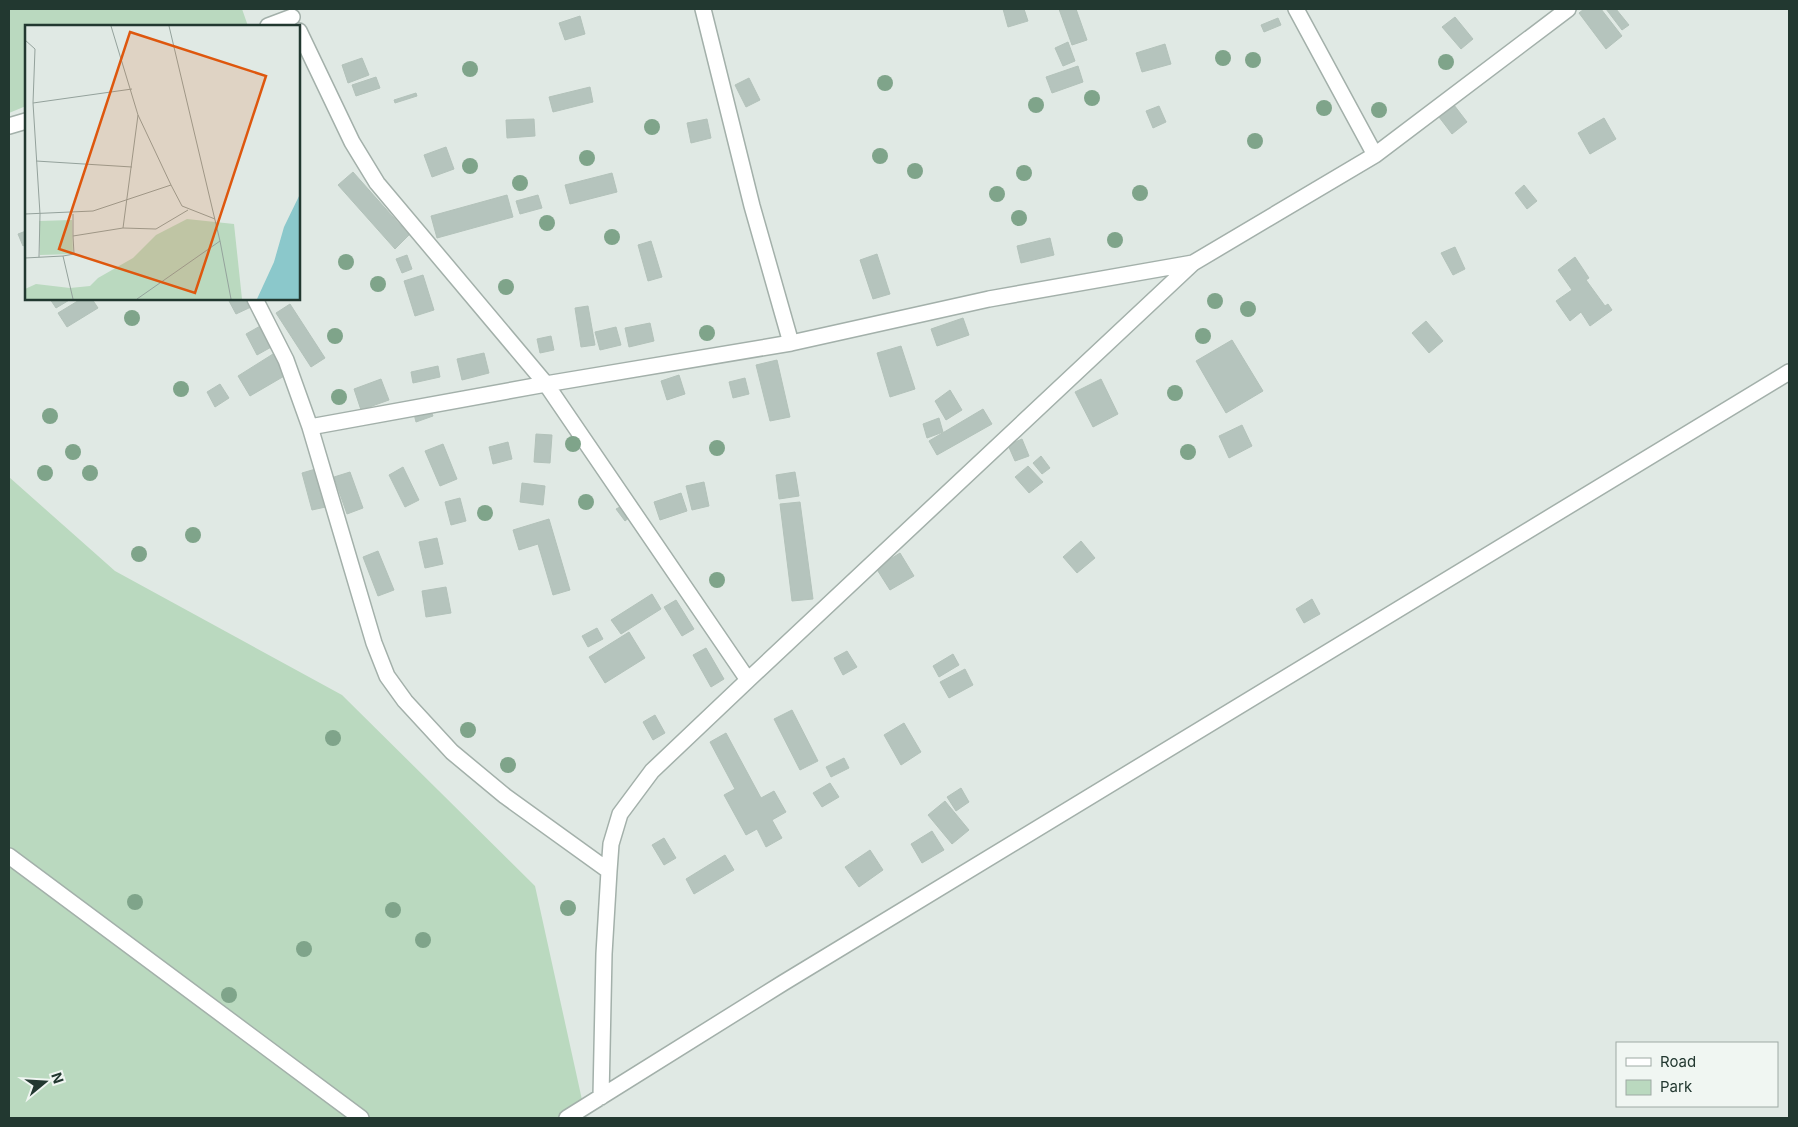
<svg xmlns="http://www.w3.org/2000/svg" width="1798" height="1127" viewBox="0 0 1798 1127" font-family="Inter,sans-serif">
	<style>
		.green { fill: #bad9bf }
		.building { fill: #b5c4bd; stroke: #b3c2ba }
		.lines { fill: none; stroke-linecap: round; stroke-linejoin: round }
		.street-casing { stroke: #a3b0aa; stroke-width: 18 }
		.street { stroke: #fff; stroke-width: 15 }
		.tree { fill: #7fa48a }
		.inset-road { fill: none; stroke: #94a29c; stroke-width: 1 }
		.view { fill: #de570e; fill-opacity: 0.15; stroke: #de570e; stroke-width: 2.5 }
		.inset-edge { fill: none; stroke: #223830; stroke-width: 2.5 }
	</style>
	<rect width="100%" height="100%" fill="#e0e9e4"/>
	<!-- green -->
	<path class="green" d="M9,9h233l6,17h-222v80l-17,7z
		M9,477l106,94 227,124 193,191 51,232h-577z"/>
	<!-- building -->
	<path class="building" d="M1003,9h21l4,12 -20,6z
		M1059,9h17l11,31 -15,5z
		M1584,9h17l21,27 -16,13 -27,-36z
		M1606,9h10l13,16 -7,5z
		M580,16l5,18 -20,6 -6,-17z
		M1455,17l18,22 -12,10 -19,-22z
		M1278,18l3,7 -17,7 -3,-7z
		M1068,42l7,19 -12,5 -8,-18z
		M1165,44l6,20 -29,8 -6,-19z
		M362,58l7,17 -21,8 -6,-18z
		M1078,66l5,16 -31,11 -6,-16z
		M376,77l4,11 -24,8 -4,-11z
		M749,78l11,22 -14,7 -11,-22z
		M590,87l3,15 -40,10 -4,-15z
		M416,93l1,3 -22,7 -1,-3z
		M1454,105l13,17 -15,12 -13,-17z
		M1159,106l7,16 -13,6 -7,-17z
		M1604,118l12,21 -26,15 -12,-21z
		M534,119l1,17 -28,2 -1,-18z
		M707,119l4,19 -20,5 -4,-20z
		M446,147l8,22 -22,8 -8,-22z
		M353,172l56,63 -14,14 -57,-64z
		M612,173l5,19 -47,12 -5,-19z
		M1524,185l13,16 -10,8 -12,-16z
		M507,195l6,22 -76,21 -6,-22z
		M538,195l4,13 -22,6 -4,-13z
		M26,231v13l-3,2 -5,-12z
		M1050,238l4,17 -33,8 -4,-17z
		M651,241l11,36 -14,4 -10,-36z
		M1455,247l10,22 -12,6 -12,-22z
		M877,254l13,40 -17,5 -13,-39z
		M407,255l5,14 -10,4 -6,-14z
		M1575,257l14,21 -3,2 19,26 3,-2 4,6 -22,16 -9,-14 -11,9 -14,-20 16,-11 -14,-20z
		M423,275l11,35 -19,6 -11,-35z
		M50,299h21l-15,9z
		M81,299h11l6,9 -31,19 -9,-14z
		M228,299h18l5,8 -15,7z
		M290,304l35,54 -14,9 -35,-54z
		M588,306l7,39 -14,2 -6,-39z
		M963,318l6,17 -32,11 -6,-17z
		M1426,321l17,20 -14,12 -17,-20z
		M650,323l4,18 -25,6 -4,-19z
		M262,325l11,21 -16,9 -11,-21z
		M616,327l5,18 -21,5 -5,-18z
		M551,336l3,14 -14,3 -3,-14z
		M1232,340l31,51 -37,22 -30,-52z
		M901,346l14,43 -25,8 -13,-44z
		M484,353l5,20 -27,7 -5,-21z
		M273,354l13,21 -36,21 -12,-20z
		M777,360l13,57 -20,4 -14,-56z
		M438,366l2,11 -27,6 -2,-11z
		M679,375l6,19 -18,6 -6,-19z
		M745,378l4,16 -16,4 -4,-16z
		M381,379l8,21 -28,10 -7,-21z
		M1101,379l17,35 -25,13 -18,-35z
		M220,384l9,14 -14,9 -8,-15z
		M950,390l12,20 -16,10 -11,-19z
		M430,409l3,7 -17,6 -2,-8z
		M983,409l9,15 -55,31 -8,-14z
		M939,418l4,14 -16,6 -4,-14z
		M1242,425l10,21 -23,12 -10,-22z
		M536,434l16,1 -2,28 -16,-1z
		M1022,439l7,17 -14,5 -7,-16z
		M508,442l4,17 -19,5 -4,-17z
		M443,444l14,35 -17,7 -15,-35z
		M1041,456l9,12 -8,6 -9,-11z
		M1028,466l15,16 -14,11 -14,-16z
		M403,467l16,33 -14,7 -16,-32z
		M319,468l11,38 -18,4 -10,-37z
		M350,472l13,36 -16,6 -13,-37z
		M795,472l4,24 -20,3 -3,-24z
		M704,482l5,24 -17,4 -6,-24z
		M522,483l23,3 -2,19 -23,-3z
		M681,493l6,18 -27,9 -6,-18z
		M460,498l6,23 -15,4 -6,-23z
		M800,502l13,97 -21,2 -12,-97z
		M622,506l8,11 -5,4 -9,-12z
		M549,519l21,71 -17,5 -15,-51 -19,6 -6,-20z
		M437,538l6,26 -18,4 -6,-26z
		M1081,541l14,17 -18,15 -14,-16z
		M378,551l16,39 -16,6 -15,-39z
		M900,553l14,23 -24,14 -14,-22z
		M446,587l5,26 -25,4 -4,-26z
		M652,594l9,15 -40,25 -10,-14z
		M1312,599l8,15 -16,9 -8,-14z
		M676,600l18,29 -12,7 -18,-29z
		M597,628l6,11 -15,8 -6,-11z
		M629,632l16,26 -40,25 -16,-26z
		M706,648l18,31 -13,8 -18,-32z
		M847,651l10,16 -14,8 -9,-17z
		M953,654l6,11 -20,12 -6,-11z
		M965,669l8,16 -24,13 -9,-16z
		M792,710l26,51 -18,9 -26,-51z
		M655,715l10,18 -12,7 -10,-18z
		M904,723l17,29 -20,13 -17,-30z
		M726,733l35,65 13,-7 12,21 -14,8 10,18 -16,9 -9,-18 -11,6 -22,-40 11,-6 -25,-47z
		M844,758l5,10 -18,9 -5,-10z
		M830,783l9,14 -17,10 -9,-14z
		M961,788l8,14 -13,9 -9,-14z
		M945,801l24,29 -17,14 -24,-29z
		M932,831l12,19 -22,13 -11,-19z
		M664,838l12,20 -12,7 -12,-20z
		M870,850l13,20 -24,17 -14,-20z
		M725,855l9,15 -40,24 -8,-15z"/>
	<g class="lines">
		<!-- street casing -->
		<g class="street-casing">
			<path id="street" d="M703,9l49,197 39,137
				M1296,9l79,146
				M268,26l24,-9
				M299,31l53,111 25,41 169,201 202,296 -96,91 -32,43 -9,30 -2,27 -5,83 -3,143
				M9,126l17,-5
				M255,299l31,61 24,67 236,-43 245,-41 198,-44 204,-36 182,-108 193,-146
				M310,427l64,216 13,33 18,25 47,51 53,44 104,75
				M748,680l445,-417
				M9,856l352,262
				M567,1118l216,-135 1006,-611"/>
		</g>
		<!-- street -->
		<use href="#street" class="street"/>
	</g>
	<!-- trees -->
	<g class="tree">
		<circle cx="1223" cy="58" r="8"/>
		<circle cx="1253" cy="60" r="8"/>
		<circle cx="1446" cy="62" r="8"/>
		<circle cx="470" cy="69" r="8"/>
		<circle cx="885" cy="83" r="8"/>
		<circle cx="1092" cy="98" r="8"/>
		<circle cx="1036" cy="105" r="8"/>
		<circle cx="1324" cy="108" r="8"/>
		<circle cx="1379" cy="110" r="8"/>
		<circle cx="652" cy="127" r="8"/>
		<circle cx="1255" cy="141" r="8"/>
		<circle cx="880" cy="156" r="8"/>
		<circle cx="587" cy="158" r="8"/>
		<circle cx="470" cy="166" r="8"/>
		<circle cx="915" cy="171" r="8"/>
		<circle cx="1024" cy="173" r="8"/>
		<circle cx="520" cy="183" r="8"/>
		<circle cx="1140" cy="193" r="8"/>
		<circle cx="997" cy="194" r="8"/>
		<circle cx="1019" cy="218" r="8"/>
		<circle cx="547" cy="223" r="8"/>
		<circle cx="612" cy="237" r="8"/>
		<circle cx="1115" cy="240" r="8"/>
		<circle cx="346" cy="262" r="8"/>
		<circle cx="378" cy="284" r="8"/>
		<circle cx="506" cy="287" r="8"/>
		<circle cx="1215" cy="301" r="8"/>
		<circle cx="1248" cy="309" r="8"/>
		<circle cx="132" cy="318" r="8"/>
		<circle cx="707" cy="333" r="8"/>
		<circle cx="335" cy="336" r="8"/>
		<circle cx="1203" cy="336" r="8"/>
		<circle cx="181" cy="389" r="8"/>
		<circle cx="1175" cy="393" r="8"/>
		<circle cx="339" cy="397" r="8"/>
		<circle cx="50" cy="416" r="8"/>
		<circle cx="573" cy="444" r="8"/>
		<circle cx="717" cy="448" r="8"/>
		<circle cx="73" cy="452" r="8"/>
		<circle cx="1188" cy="452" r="8"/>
		<circle cx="45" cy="473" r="8"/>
		<circle cx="90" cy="473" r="8"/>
		<circle cx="586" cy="502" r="8"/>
		<circle cx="485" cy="513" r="8"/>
		<circle cx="193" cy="535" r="8"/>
		<circle cx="139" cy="554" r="8"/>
		<circle cx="717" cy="580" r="8"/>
		<circle cx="468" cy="730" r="8"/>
		<circle cx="333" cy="738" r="8"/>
		<circle cx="508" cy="765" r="8"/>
		<circle cx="135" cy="902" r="8"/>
		<circle cx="568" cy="908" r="8"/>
		<circle cx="393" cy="910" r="8"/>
		<circle cx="423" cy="940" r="8"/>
		<circle cx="304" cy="949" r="8"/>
		<circle cx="229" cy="995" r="8"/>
	</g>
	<!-- overview -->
	<g transform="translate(25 25)">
		<rect width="275" height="275" fill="#e0e9e4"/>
		<path d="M162,194l47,5 8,75h-217v-10l11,-5 34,4 20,-2 8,-8 35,-20 23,-23zM47,195l1,34 -33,1 -1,-34z" fill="#bad9bf"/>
		<path d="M275,169v105h-43l17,-37 10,-35z" fill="#8bc8cb"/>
		<path class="inset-road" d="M144,1l51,215 11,58M0,15l10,9 -2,54M113,90l33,70M11,136l96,6M0,189l68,-3 78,-26 11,21 33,13M48,189v22M98,203l33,1 32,-19M38,231l11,-2 -1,-18 50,-8 15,-113 -27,-89M14,232l1,-43 -7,-111 99,-14M0,233l38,-2 10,43M112,274l83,-58"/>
		<path class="view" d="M105,7l136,44 -71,217 -136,-44z"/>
		<rect width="275" height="275" class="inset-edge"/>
	</g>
	<!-- border -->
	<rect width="1798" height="1127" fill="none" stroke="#223830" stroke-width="20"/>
	<!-- legend -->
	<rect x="1616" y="1042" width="162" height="65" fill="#f0f6f2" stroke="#9eaaa4"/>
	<rect x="1626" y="1058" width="25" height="8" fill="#ffffff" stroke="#9eaaa4"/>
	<text x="1660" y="1067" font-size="15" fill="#223830">Road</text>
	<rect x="1626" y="1080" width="25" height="15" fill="#bad9bf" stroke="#9eaaa4"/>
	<text x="1660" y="1092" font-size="15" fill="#223830">Park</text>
	<!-- north arrow -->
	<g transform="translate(45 1082) rotate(72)" stroke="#f0f6f2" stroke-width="4" paint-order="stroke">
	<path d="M0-4L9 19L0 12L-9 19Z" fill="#223830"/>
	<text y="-8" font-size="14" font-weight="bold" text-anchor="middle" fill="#223830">N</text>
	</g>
</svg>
